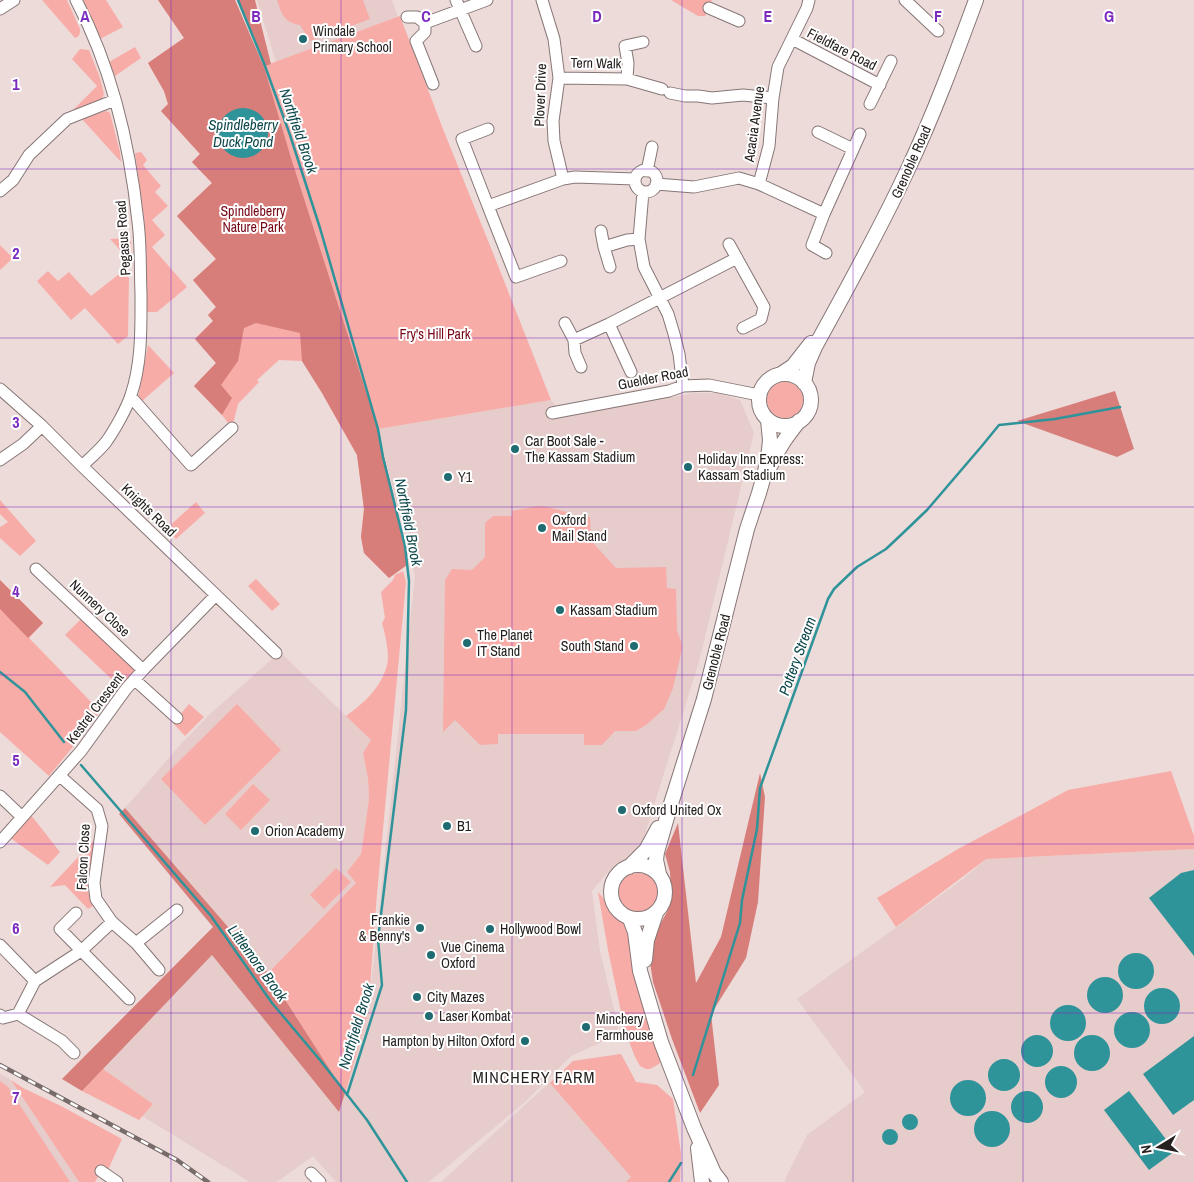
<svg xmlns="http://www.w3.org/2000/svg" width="1194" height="1182" viewBox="0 0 1194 1182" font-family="'Archivo Narrow',sans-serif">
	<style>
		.built { fill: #e6ccca }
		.green { fill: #f8aca8 }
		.forest { fill: #d77e7a }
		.water { fill: #2f939a }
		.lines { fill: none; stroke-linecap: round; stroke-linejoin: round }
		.stream { stroke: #2f939a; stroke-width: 2.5 }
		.minor-casing { stroke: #867675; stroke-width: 13 }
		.tertiary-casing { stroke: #867675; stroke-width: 16 }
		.minor { stroke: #fff; stroke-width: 11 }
		.tertiary { stroke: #fff; stroke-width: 14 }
		.rail-casing { stroke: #776c6a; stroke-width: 4.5 }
		.rail { stroke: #fff; stroke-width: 2.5; stroke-dasharray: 8; stroke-linecap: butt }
		.grid { fill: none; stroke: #7b2cbf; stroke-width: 1; stroke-opacity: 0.55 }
		.poi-dot { fill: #1f6b71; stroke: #fff; stroke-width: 2 }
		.labels { text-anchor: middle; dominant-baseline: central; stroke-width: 4; stroke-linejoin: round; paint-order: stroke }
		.poi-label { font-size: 14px; fill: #26201f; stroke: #fff; text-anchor: start }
		.street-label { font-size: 14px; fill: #26201f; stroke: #fff }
		.park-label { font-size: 14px; fill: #770616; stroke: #fff }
		.water-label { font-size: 15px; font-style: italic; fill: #0f484c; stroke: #fff }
		.quarter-label { font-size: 16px; letter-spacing: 1px; fill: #26201f; stroke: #fff }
		.grid-label { font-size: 16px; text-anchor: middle; font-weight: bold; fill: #7b2cbf; stroke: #fff; stroke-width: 4; stroke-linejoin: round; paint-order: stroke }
	</style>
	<rect width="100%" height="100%" fill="#eddbd9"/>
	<!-- built -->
	<path class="built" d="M257,0h135l6,17 -122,45z
		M695,393h22l23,7 14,33 -55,229 -59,188 -33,23 -15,18 8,60 18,75 -3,10 -44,20 -46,46 -96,80h-93l-23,-26 -36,26h-27l-108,-66 11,-12 -50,-35 109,-114 127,156 29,-98 47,-437 -37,-147 173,-29 14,15z
		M280,652l91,88 -8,13 5,26 1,20 -8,55 -14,18 10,10 -89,91 -143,-165 56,-64 28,-29z
		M1194,849v333h-409v-3l22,-44 58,-43 -68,-93 166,-120 23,-20z
		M621,1054l15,28 21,3 16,14 8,55 -1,28h-239l132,-121z
		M0,1074l11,6 68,102h-79z"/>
	<!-- green -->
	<path class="green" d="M42,0h25l13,29c0,5 0,7 -5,9z
		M83,0h23l17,27 -23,12z
		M158,0h77l25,59 4,7 136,-50 43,113 52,129 56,142 -173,29c8,46 24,90 29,136l-18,13 -25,-25 -3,-16 3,-28 -7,-54 -35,-62 -20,-32 -23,-1 -22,20 2,2 -21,22 -6,24 -10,-13 -28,-29 22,-23 -21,-24 18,-18 -5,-6 8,-8 -23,-27 23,-21 -39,-43 35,-33 -20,-21 8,-8 -39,-43 7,-7 -4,-13 -16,-28 36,-25z
		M277,0h86l7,19 -60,22 -10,-16c-17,-3 -18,-11 -23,-25z
		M671,0h41l-7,16h-7z
		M135,47l6,11 -26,18 -6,-14z
		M80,49l9,1 11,28 4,16 -3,7 -28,9 24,-24 -25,-27z
		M106,111l4,2 10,39 1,10 -39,-43z
		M141,152l6,8 -4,5 18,21 -6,6 13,14 -16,14 13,15 -13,12 35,40 -30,25h-10l-1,-63 -2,-32 -9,-64z
		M124,238h3l4,3 1,17 -2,3 -20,-22z
		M0,245l13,13 -13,12z
		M48,271l10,10 11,-9 22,24 32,-25 6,7 -1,58 -10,8 -33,-36 -14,12 -34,-39z
		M148,345l26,28 -33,29 -3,-4z
		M767 400a18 18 0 1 1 36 0a18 18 0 1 1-36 0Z
		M0,500l36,41 -16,15 -20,-18v-11l8,-5 -8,-8z
		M196,502l9,11 -29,26 -10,-10z
		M542,506l29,7v4h19l1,21 3,6 22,24 50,-1 1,21 9,1 1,42 4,10 1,8 -9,39 -9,21 -18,16 -10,6h-21l-13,14h-18v-11h-86v10l-18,1 -25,-25 -12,12 2,-152 7,-11 20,1 13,-13v-34l8,-7h19v-5l21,-4z
		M403,571l3,11 -29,312 -9,119 -23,80 -77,-120 88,-90 -9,-11 14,-18 8,-55 -1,-20 -5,-26 8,-13 -25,-24c18,-13 35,-28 41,-51 3,-10 -2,-32 -5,-42l3,-5 -4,-26 12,-12 2,-5z
		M256,579l24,25 -8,7 -24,-25z
		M0,580l43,43 -14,15 71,73 -20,27 -31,38 -49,-44z
		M83,617l57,53 -17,20 -58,-55z
		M189,704l15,13 -19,19 -12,-13z
		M237,704l44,46 -76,75 -44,-46z
		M1171,771l23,65v13l-208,10 -90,68 -19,-29 81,-49 110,-59z
		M253,784l17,16 -29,30 -16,-16z
		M27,810l33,42 -12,13 -43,-31z
		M98,836l-10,42v13l5,15 -5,3 -23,-24 -15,2z
		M336,868l15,14 -27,27 -14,-14z
		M618 893a20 20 0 1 1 40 0a20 20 0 1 1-40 0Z
		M598,892l6,7 6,11 15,10 36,140 -2,4 -9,5h-4l-6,-3 -5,-9 -10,-26 -17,-81z
		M621,1054l15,28 21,3 16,14 8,55 -1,28h-54l5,-5 -81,-94 23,-22z
		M103,1069l50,35 -14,16 -57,-29z
		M11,1080l12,8 38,18 61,33 -14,31 -5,-3 -8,15h-16z
		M0,1081l8,6 62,95h-70z"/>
	<!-- forest -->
	<path class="forest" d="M158,0h77l29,67 27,91 87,271c9,46 24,90 29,136l-18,13 -25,-25 -3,-16 3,-28 -7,-54 -35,-62 -20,-32 -2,-28 -44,-10 -12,5 -6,33 -17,24 11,13 -10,17 -28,-29 22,-23 -21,-24 18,-18 -5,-6 8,-8 -23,-27 23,-21 -39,-43 35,-33 -20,-21 8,-8 -39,-43 7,-7 -4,-13 -16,-28 36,-25z
		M238,0h17l16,64 -6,2z
		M1115,391l19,58 -17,8 -100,-36z
		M0,580l43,43 -15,15 -28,-29z
		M760,773l5,24 -7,105 -12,56 -35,56 8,71 -19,28 -28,-74 -19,-57 -3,-20 3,-25 15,-27 3,-21 -1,-17 -5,-18 13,-31 18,160 25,-46z
		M125,808l143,165 77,120 -6,19 -127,-157 -130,136 -20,-12 151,-152 -94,-113z"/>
	<!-- water -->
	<path class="water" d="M218 133a25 25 0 1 1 50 0a25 25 0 1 1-50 0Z
		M1194,870v86l-45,-58 32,-25z
		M1118 971a18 18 0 1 1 36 0a18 18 0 1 1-36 0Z
		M1087 995a18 18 0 1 1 36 0a18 18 0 1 1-36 0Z
		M1144 1006a18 18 0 1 1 36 0a18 18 0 1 1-36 0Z
		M1050 1023a18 18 0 1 1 36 0a18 18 0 1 1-36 0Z
		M1114 1030a18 18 0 1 1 36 0a18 18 0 1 1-36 0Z
		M1074 1053a18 18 0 1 1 36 0a18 18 0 1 1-36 0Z
		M1021 1051a16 16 0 1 1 32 0a16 16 0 1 1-32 0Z
		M1194,1036v64l-21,15 -30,-41z
		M988 1075a16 16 0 1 1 32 0a16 16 0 1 1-32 0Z
		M1045 1082a16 16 0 1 1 32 0a16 16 0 1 1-32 0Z
		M950 1098a18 18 0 1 1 36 0a18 18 0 1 1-36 0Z
		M1129,1091l46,60 -26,19 -45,-60z
		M1011 1107a16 16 0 1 1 32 0a16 16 0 1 1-32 0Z
		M974 1129a18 18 0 1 1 36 0a18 18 0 1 1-36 0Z
		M902 1122a8 8 0 1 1 16 0a8 8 0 1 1-16 0Z
		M882 1137a8 8 0 1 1 16 0a8 8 0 1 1-16 0Z"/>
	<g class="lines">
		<!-- stream -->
		<path class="stream" d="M238,0l27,66 25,69 30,93 58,201 5,28 22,89 4,35 -3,129 -28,229 4,46 -35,110
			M0,672l25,20 39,50
			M81,765l130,151 61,87 48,57 47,60 40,62
			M693,1075l47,-152 2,-23 15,-71 3,-41 68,-189 6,-10 23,-22 29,-18 17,-16 24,-23 54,-63 18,-22 56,-6 65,-12
			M669,1182l12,-19"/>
		<!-- minor casing -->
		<g class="minor-casing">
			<path id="minor" d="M76,0c36,68 54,146 62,222 3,23 2,48 3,72 0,33 1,69 -10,101 -4,13 -17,36 -25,47 -7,9 -16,16 -24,24
				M456,0l20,46
				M542,0l12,39 5,39 -6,43 1,20 9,38 12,-2 60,2
				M905,0l33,31
				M709,8l30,13
				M0,9l14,-9
				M407,17h10l8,6
				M425,23v9l-9,9 17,43
				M425,23l62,-23
				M792,39l88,46
				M559,78l68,1 35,10
				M627,79l1,-16 -3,-17 18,-4
				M670,93l15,3h13l14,2 31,-3 30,3
				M870,104l21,-43
				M488,129l-26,10 26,67 75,-27
				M818,132l35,17
				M635 181a11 11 0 1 1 22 0a11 11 0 1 1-22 0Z
				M647,171l5,-24
				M656,184l38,3 45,-9 20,6 10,-38 4,-48 5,-31 29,-59 2,-8
				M759,184l65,30 36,-80
				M0,191l13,-11 16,-25 38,-36 48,-19
				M643,192l-4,47 5,28 24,47 6,20 5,20 4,32
				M488,206l28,71 45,-16
				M824,214l-12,31 14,8
				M601,231l3,16 6,20
				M729,244l35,63 -3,12 -18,9
				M604,247l23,-7 12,-1
				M565,323l9,17 1,13 6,14
				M609,324l22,48
				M574,340l35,-16 128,-66
				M0,389l42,37 40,40 194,187
				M131,397l60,68 41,-37
				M552,413l117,-22 14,-5 26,-1 50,10
				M0,460l23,-16 19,-18
				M36,569l107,101
				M135,680l42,38
				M60,776l37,33 5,17 -8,57 2,16 16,23 24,21 23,27
				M0,796l22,21
				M0,842l81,-91 45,-62 17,-19 73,-75
				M76,913l-16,16 69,70
				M136,943l41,-33
				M0,945l35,36
				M18,1014l17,-33 46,-30 31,-29
				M0,1015l3,3 15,-4 44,27 12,12
				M101,1171l16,11
				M311,1173l9,9"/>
		</g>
		<!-- tertiary casing -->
		<g class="tertiary-casing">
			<path id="tertiary" d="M759 400a26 26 0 1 1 52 0a26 26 0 1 1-52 0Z
				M781,374l12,-8 18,-23
				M804,383l4,-20 7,-16c32,-59 65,-117 93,-178 26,-55 47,-112 68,-169
				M771,465c7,-17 17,-30 28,-44
				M611 892a27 27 0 1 1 54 0a27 27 0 1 1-54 0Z
				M629,867l17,-17 12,-22
				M659,874l-3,-14 1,-8 12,-42 35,-111 43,-170 12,-36 6,-21 4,-22 1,-10 -2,-20
				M630,919l5,13 5,39 21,71 33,86 20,45 7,9
				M645,960l2,-20 9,-27
				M698,1148l4,34"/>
		</g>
		<!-- minor -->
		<use href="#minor" class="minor"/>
		<!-- tertiary -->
		<use href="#tertiary" class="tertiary"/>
		<!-- rail casing -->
		<g class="rail-casing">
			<path id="rail" d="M0,1065l177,95 31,22"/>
		</g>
		<!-- rail -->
		<use href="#rail" class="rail"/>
	</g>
	<!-- grid -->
	<path class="grid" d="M171,0v1182M341,0v1182M512,0v1182M682,0v1182M853,0v1182M1023,0v1182M0,169h1194M0,338h1194M0,507h1194M0,675h1194M0,844h1194M0,1013h1194"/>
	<!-- markers -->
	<g class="poi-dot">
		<circle cx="303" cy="39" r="5"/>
		<circle cx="515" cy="449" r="5"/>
		<circle cx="688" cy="467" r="5"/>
		<circle cx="448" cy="477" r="5"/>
		<circle cx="542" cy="528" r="5"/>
		<circle cx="560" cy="610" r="5"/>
		<circle cx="467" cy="643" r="5"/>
		<circle cx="634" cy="646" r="5"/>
		<circle cx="622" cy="810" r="5"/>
		<circle cx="447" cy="826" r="5"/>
		<circle cx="255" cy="831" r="5"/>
		<circle cx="420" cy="928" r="5"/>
		<circle cx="490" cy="929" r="5"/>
		<circle cx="431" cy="955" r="5"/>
		<circle cx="417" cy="997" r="5"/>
		<circle cx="429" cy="1016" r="5"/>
		<circle cx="586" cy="1027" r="5"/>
		<circle cx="525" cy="1041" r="5"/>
	</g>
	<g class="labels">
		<!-- poi labels -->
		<g class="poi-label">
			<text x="313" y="31">Windale<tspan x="313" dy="16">Primary School</tspan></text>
			<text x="525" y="441">Car Boot Sale -<tspan x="525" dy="16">The Kassam Stadium</tspan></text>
			<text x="698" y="459">Holiday Inn Express:<tspan x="698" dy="16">Kassam Stadium</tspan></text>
			<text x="458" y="477">Y1</text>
			<text x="552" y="520">Oxford<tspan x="552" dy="16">Mail Stand</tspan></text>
			<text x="570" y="610">Kassam Stadium</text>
			<text x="477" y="635">The Planet<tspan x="477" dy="16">IT Stand</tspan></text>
			<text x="624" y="646" text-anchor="end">South Stand</text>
			<text x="632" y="810">Oxford United Ox</text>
			<text x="457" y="826">B1</text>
			<text x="265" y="831">Orion Academy</text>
			<text x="410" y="920" text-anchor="end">Frankie<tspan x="410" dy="16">&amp; Benny's</tspan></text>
			<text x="500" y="929">Hollywood Bowl</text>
			<text x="441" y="947">Vue Cinema<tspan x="441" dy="16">Oxford</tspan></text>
			<text x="427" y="997">City Mazes</text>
			<text x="439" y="1016">Laser Kombat</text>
			<text x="596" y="1019">Minchery<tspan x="596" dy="16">Farmhouse</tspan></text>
			<text x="515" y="1041" text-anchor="end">Hampton by Hilton Oxford</text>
		</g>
		<!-- street labels -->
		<g class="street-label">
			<text transform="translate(842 49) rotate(27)">Fieldfare Road</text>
			<text transform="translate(596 63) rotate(1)">Tern Walk</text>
			<text transform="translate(540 95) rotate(-88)">Plover Drive</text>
			<text transform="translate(754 124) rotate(-82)">Acacia Avenue</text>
			<text transform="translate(911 162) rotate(-66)">Grenoble Road</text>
			<text transform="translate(123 238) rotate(-94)">Pegasus Road</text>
			<text transform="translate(653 378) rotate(-11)">Guelder Road</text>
			<text transform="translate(149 510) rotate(44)">Knights Road</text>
			<text transform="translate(100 608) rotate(43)">Nunnery Close</text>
			<text transform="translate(716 652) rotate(-76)">Grenoble Road</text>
			<text transform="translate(95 708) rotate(-53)">Kestrel Crescent</text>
			<text transform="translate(83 857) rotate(-87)">Falcon Close</text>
		</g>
		<!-- park labels -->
		<g class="park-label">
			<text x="253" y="211">Spindleberry<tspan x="253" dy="16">Nature Park</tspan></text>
			<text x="435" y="334">Fry's Hill Park</text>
		</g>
		<!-- water labels -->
		<g class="water-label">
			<text x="243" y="124">Spindleberry<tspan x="243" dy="17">Duck Pond</tspan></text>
			<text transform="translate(299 131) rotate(71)">Northfield Brook</text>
			<text transform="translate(409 522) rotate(79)">Northfield Brook</text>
			<text transform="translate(797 656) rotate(-70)">Pottery Stream</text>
			<text transform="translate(258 963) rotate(54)">Littlemore Brook</text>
			<text transform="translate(356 1026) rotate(-73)">Northfield Brook</text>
		</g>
		<!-- quarter labels -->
		<g class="quarter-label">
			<text x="534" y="1077">MINCHERY FARM</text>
		</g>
	</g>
	<g class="grid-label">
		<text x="85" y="22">A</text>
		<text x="256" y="22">B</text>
		<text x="426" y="22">C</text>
		<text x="597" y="22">D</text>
		<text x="768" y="22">E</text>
		<text x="938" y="22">F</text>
		<text x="1109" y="22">G</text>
		<text x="16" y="90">1</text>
		<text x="16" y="259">2</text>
		<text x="16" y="428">3</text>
		<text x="16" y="597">4</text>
		<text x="16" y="766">5</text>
		<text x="16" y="934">6</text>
		<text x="16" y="1103">7</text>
	</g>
	<!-- north arrow -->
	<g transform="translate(1159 1147) rotate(260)" stroke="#ffffff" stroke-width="4" paint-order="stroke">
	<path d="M0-4L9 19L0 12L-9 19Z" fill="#26201f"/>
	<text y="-8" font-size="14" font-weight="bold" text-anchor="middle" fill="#26201f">N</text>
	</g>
</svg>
